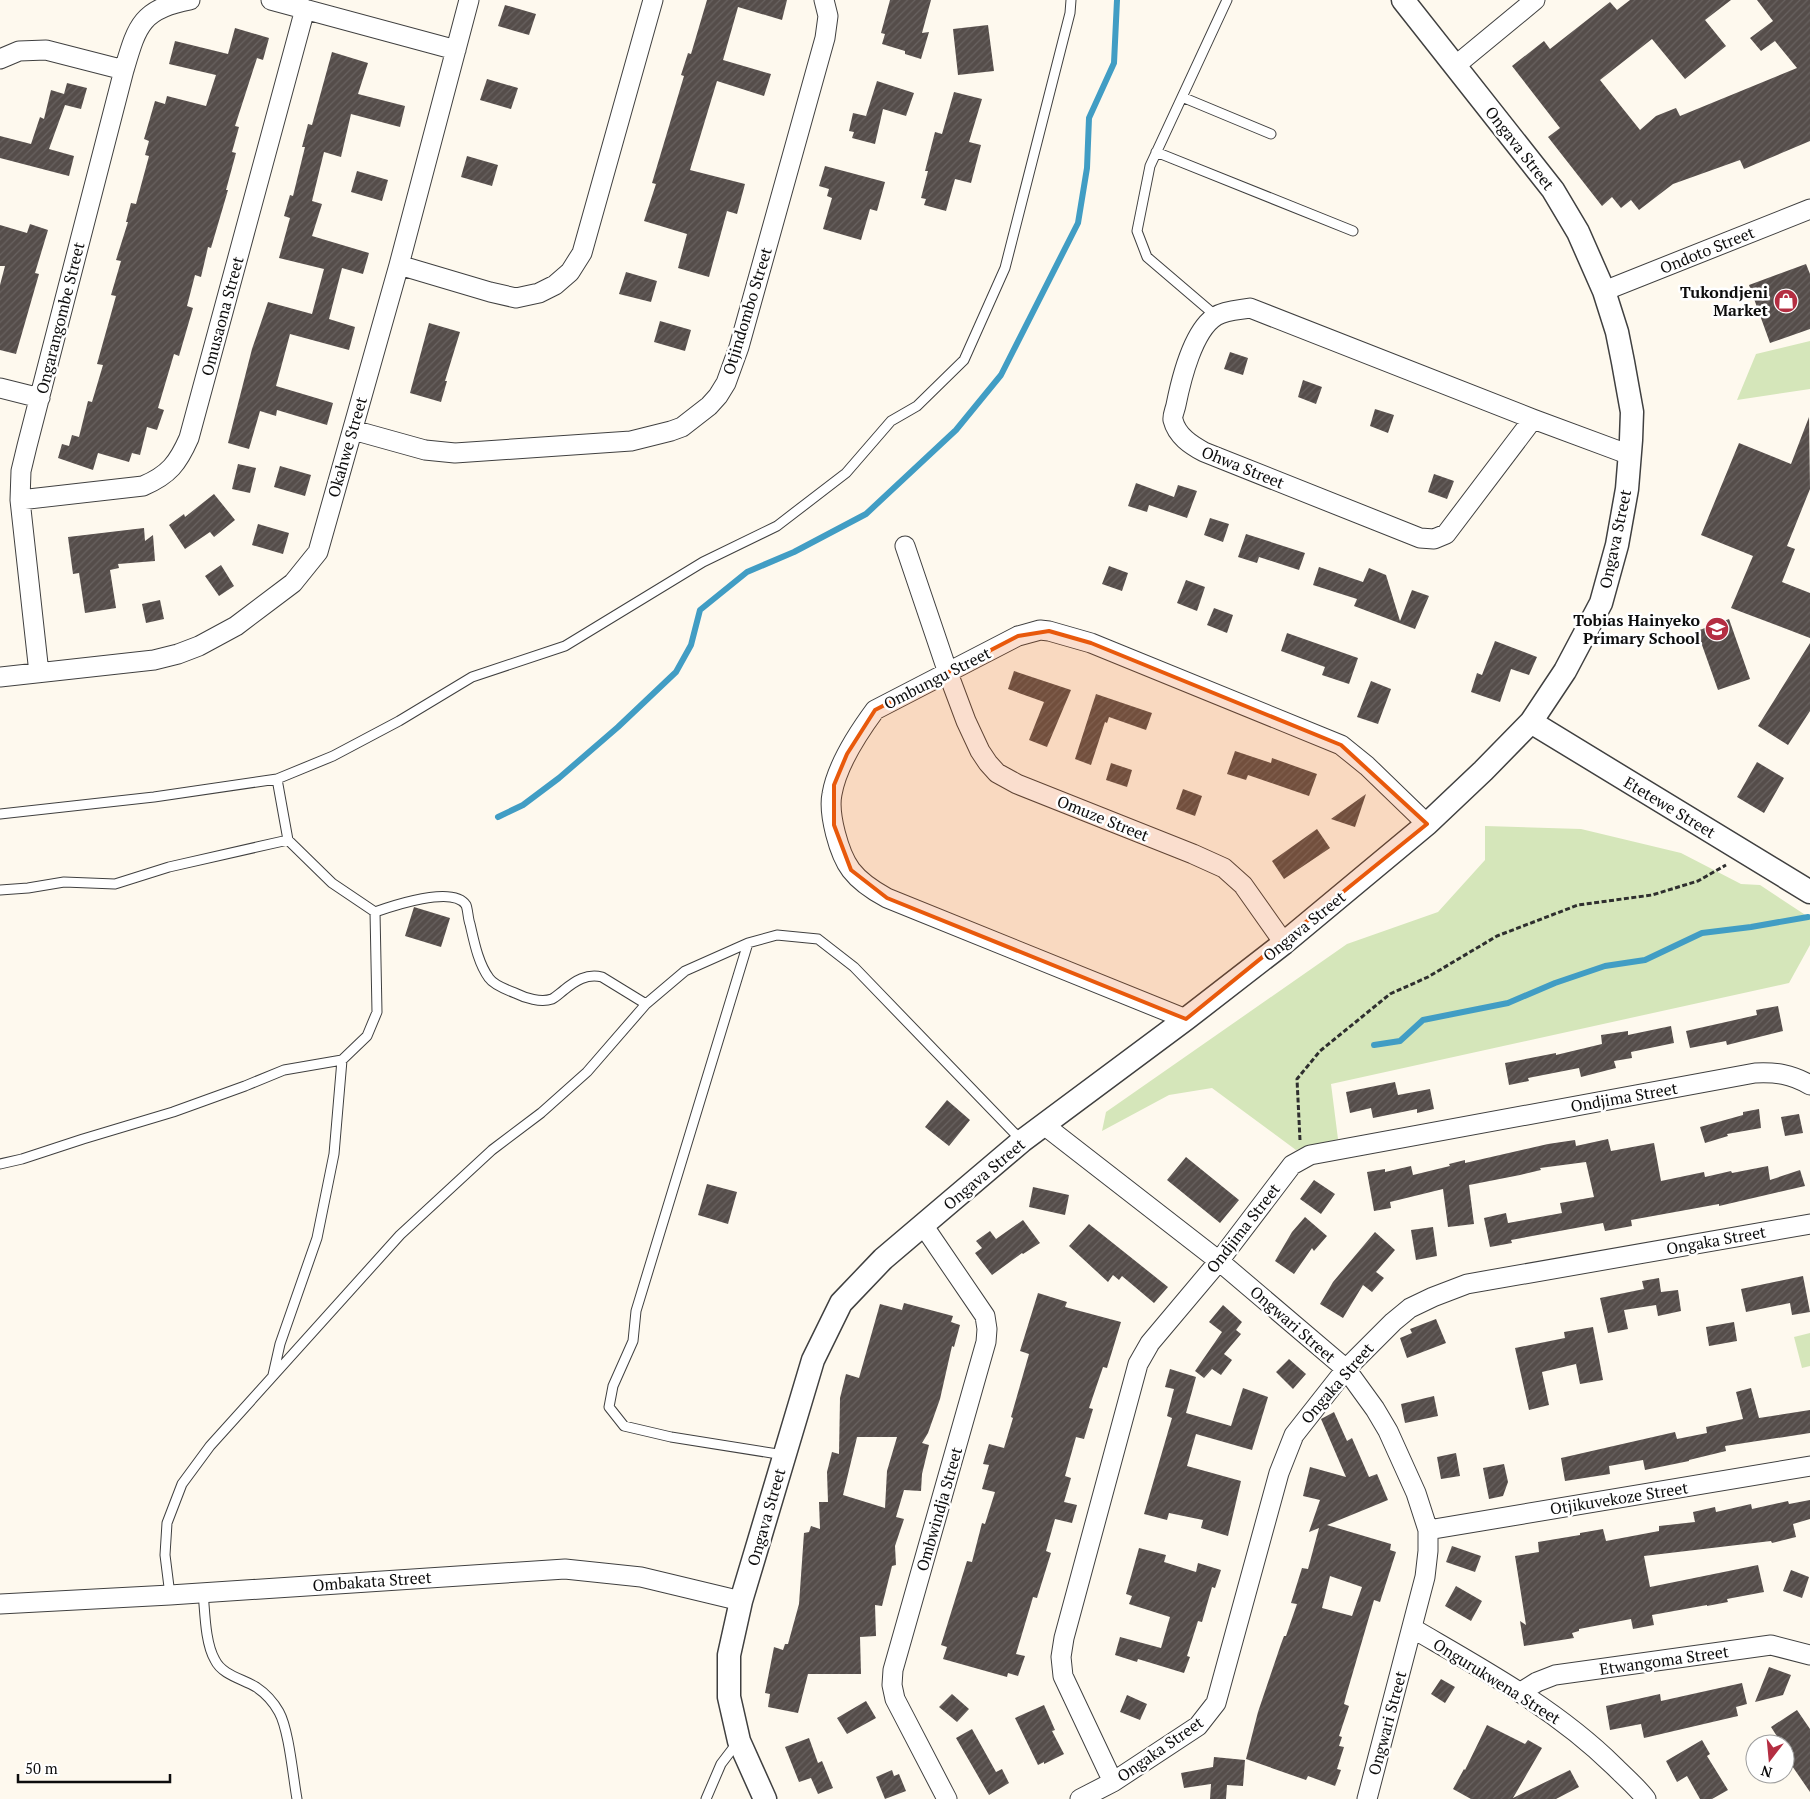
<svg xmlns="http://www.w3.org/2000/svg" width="1810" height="1799" viewBox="0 0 1810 1799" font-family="'PT Serif',serif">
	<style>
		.grass { fill: #d5e6ba }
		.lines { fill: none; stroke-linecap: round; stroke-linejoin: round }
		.stream { stroke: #419dc4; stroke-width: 6 }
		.building { fill: url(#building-hatch); fill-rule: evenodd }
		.service-casing { stroke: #404040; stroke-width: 11 }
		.minor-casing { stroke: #404040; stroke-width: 21 }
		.tertiary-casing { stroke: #404040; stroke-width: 25 }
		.path { stroke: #2f2f2f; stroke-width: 3; stroke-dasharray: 5 2.5; stroke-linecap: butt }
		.service { stroke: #fff; stroke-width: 9 }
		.minor { stroke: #fff; stroke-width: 19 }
		.tertiary { stroke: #fff; stroke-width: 22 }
		.marked { fill: #e8590c; fill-opacity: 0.2; stroke: #e8590c; stroke-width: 4; stroke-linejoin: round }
		.labels { text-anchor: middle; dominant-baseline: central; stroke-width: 5; stroke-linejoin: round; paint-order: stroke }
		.street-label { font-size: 16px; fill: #0d0d0d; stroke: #fff }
		.poi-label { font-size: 16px; font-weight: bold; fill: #0d0d0d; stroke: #fff; text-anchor: end }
	</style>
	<defs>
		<pattern id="building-hatch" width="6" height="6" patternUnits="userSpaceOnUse" patternTransform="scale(1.25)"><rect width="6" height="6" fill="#554d4a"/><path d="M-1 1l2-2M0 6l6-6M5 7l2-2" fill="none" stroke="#686260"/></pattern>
	</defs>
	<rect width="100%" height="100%" fill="#fef9ee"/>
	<!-- grass -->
	<path class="grass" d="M1810,341v48l-73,11 19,-46z
		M1485,826l96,3 100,24 60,31 19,1 50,33v27l-21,38 -458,101 7,55 -42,11 -84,-62 -43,7 -67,36 4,-19 241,-168 91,-32 47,-52z
		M1810,1333v33l-8,2 -8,-31z"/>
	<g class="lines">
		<!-- stream -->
		<path class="stream" d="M498,817l25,-12 36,-27 59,-51 58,-55 15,-27 9,-35 47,-38 47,-20 72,-38 90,-84 45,-55 77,-152 9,-55 2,-50 25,-55 3,-63
			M1374,1045l26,-4 23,-21 85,-17 47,-20 50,-17 40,-6 57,-27 49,-6 57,-10"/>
	</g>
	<!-- building -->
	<path class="building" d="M707,0h80l-5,20 -44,-13 -15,53 48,14 -7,22 -47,-15 -27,89 55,14 -8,30 -10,-3 -18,66 -31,-9 9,-34 -43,-13 12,-37 -4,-1 32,-107 -3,-1 7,-22 3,1z
		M890,0h41l-9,33 7,-1 -8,27 -16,-5v-3l-23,-7 3,-10 -4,-1z
		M1630,0h101l-26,20 21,26 -41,33 -33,-40 -52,41 40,50 16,-14 20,-8 4,8 117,-48 -22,-27 -14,10 -11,-13 23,-17 -16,-21h53v141l-66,28 -4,-9 -67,24 -34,26 -8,-10 -10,8 -9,-11 -10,9 -54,-69 12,-9 -48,-62 32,-25 6,8 60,-47 7,8z
		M505,5l31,9 -7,21 -31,-9z
		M988,25l6,46 -36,4 -5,-46z
		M235,28l34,10 -6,22 -6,-2 -22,68 4,1 -7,25 4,1 -10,37h2l-17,58 -3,-1 -7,30 -6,-2 -8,31 6,2 -14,48 -5,-2 -16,54 6,2 -7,20 -10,-3 -7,28 -8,-2 -3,9 -31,-9 -5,17 -35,-12 4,-14 7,2 3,-11 7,2 9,-36 4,1 11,-37 -6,-1 19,-68 -5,-1 10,-34 -5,-1 12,-38h-2l5,-19 5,1 13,-48 -4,-1 4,-14 -5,-2 11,-38 10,3 2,-8 39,10 10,-31 -47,-11 6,-23 53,13z
		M332,52l36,11 -10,31 47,12 -5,21 -49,-13 -10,43 -17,-5 -12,49 10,3 -10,32 57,17 -6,21 -21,-6 -13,51 26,8 -6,23 -59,-16 -14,52 57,17 -6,22 -50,-15 -1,6 -16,-5 -11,38 -21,-6 24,-94 16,-47 44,12 12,-45 -45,-11 11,-40 -6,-2 6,-21 3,1 12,-49h-3l6,-23 4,1z
		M487,79l31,9 -7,21 -31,-9z
		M877,81l37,12 -8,23 -23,-7 -8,35 -23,-6 2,-6 -5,-1 4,-18 13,3z
		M67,83l20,5 -6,21 -16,-4 -16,44 25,7 -5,20 -69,-18v-22l31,8 9,-27 4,2 7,-29 13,4z
		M954,92l28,7 -13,43 12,3 -10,38 -16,-4 -9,32 -22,-6 2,-6 -5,-1 7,-27h-3l10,-39 7,2z
		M467,156l31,9 -6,21 -31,-9z
		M825,166l60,16 -8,29 -7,-2 -9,31 -38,-11 9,-31 -5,-2 2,-7 -10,-3z
		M357,171l31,9 -6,21 -31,-9z
		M30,224l18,6 -13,43 4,1 -23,80 -16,-4v-65l5,-19h-5v-41l27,8z
		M1806,264l4,10v55l-40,14 -21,-58z
		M626,272l31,9 -6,21 -32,-8z
		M660,321l31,9 -6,21 -31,-9z
		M429,323l31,9 -15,49h2l-6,21 -31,-9z
		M1230,352l18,6 -5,17 -19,-6z
		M1303,380l19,7 -6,17 -18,-7z
		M1375,409l19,6 -6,18 -18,-7z
		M1809,417l1,72 -23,57 8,3 -13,33 28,11v45l-79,-30 22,-52 -52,-21 38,-92 52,21z
		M238,464l18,4 -6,25 -18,-4z
		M280,466l31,9 -6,21 -31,-9z
		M1434,474l20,7 -7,18 -19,-7z
		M1136,483l38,14 4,-12 19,6 -10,27 -38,-13 -2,7 -19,-6z
		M214,494l21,26 -21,17 -4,-5 -25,17 -16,-24 15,-11 1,3z
		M1210,518l19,6 -6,18 -19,-7z
		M258,524l31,9 -6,21 -31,-9z
		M144,528l1,13 8,-6 2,26 -37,3 1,4 -9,2 6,38 -31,5 -6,-40 -6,1 -5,-37z
		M1246,534l59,19 -6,17 -40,-13 -2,6 -19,-6z
		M221,565l13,21 -15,10 -14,-20z
		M1109,566l19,7 -6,18 -20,-7z
		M1319,567l44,15 6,-14 17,7 14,46 12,-31 17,6 -14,33 -61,-23 3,-7 -44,-14z
		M1186,580l19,7 -8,24 -20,-8z
		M160,600l4,19 -18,4 -4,-19z
		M1214,608l19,7 -6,18 -20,-8z
		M1729,619l21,60 -32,11 -21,-59z
		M1287,633l71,25 -9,26 -27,-9 3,-8 -44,-16z
		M1495,641l42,16 -8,18 -18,-6 -11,33 -29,-10 6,-19 5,2z
		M1810,643v68l-22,34 -30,-19z
		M1014,671l57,19 -24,57 -18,-7 15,-38 -36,-13z
		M1371,681l20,8 -13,35 -21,-7z
		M1096,694l56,19 -6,17 -37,-13 -2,6 -2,-1 -14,43 -16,-6z
		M1235,751l36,12 1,-5 45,16 -8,22 -61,-21 -2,5 -19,-6z
		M1757,762l27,16 -20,35 -27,-16z
		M1111,763l21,7 -5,17 -21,-7z
		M1183,789l19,7 -7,20 -19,-7z
		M1366,794l-11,33 -24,-8z
		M1317,829l13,19 -46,31 -12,-18z
		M414,907l36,11 -9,29 -36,-11z
		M1778,1006l5,25 -56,14 -1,-4 -36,7 -4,-17 71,-16 -1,-5z
		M1671,1026l3,17 -43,9 1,6 -18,3 2,7 -35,9 -2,-9 -51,10 1,3 -20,4 -4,-22 51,-10v2l46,-11 -1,-9 27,-4v4z
		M1395,1082l3,13 32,-6 4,20 -17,4v-4l-44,9 -2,-10 -21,5 -4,-21z
		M947,1100l23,20 -21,26 -24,-19z
		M1759,1109l2,19 -34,6 1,2 -23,7 -5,-16 43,-12v-3z
		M1799,1114l4,19 -18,3 -4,-19z
		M1608,1139l3,12 43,-8 7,38 43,-9 1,5 26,-6 1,2 36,-7 2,14 30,-10 5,16 -86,20v-2l-88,16 1,6 -27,5 -2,-8 -92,17 1,3 -22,4 -6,-29 22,-5 2,10 54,-10 -2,-10 34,-6 -8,-35 -46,6 1,2 -21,5 -51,10 5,39 -26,3 -5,-38 -53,13 1,6 -17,3 -7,-39 18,-3v3l26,-6 2,9 37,-9 -1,-2 16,-4v3l83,-19 27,-4 1,6z
		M1186,1157l53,43 -19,23 -53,-43z
		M1314,1180l21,14 -14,20 -21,-15z
		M707,1184l30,8 -9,32 -30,-9z
		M1033,1187l36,8 -4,20 -36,-8z
		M1305,1217l22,19 -13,15 -2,-3 -18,26 -19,-13 17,-29z
		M1023,1220l17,23 -17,11 -1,-1 -30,22 -17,-22 7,-5 -6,-7 14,-10 6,8z
		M1089,1224l79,63 -14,16 -32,-27 -3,4 -6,-5 -5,7 -39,-36z
		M1433,1227l4,29 -21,4 -5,-30z
		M1375,1232l20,18 -19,22 8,6 -12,14 -9,-7 -20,33 -23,-14 13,-22z
		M1803,1276l7,36 -18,3 -2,-12 -44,9 -5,-23z
		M1659,1278l2,14 17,-2 3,21 -23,5 -2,-11 -32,5 4,19 -20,4 -8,-35 44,-9 -2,-8z
		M1038,1293l29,9 -2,5 56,15 -14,46 -4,-1 -14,41 4,1 -9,30 -8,-2 -11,39 6,2 -7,24 13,3 -5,18 -17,-4 -9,32 5,2 -14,45 -4,-1 -17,57 9,2 -7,20 -10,-3 -1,4 -64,-18 4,-12 -6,-2 26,-84 5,1 10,-39 3,1 10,-32 -13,-3 7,-24 -6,-1 6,-20 15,4 9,-30 -2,-1 18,-63 -9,-3z
		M904,1303l49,13 -2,6 9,3 -6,22 -2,-1 -12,53 -12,34 -6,10 7,2 -7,29 -1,17 -17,-1 -8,27 8,2 -9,27 1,19 -4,1 -10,40 -7,-1 1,31 -16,1 1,37h-53l-10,39 -30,-6 2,-13 -5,-1 9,-46 9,3 2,-6h3l11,-40 5,-71 5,-1 2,-6 9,3 -1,-27h9l-1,-30 5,-20 7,2 1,-56 6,-24 13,4 21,-74 22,6zM857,1437h40l-10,34 -2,37 -42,-13z
		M1223,1305l19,17 -6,8 5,4 -17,20 8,6 -11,15 -9,-6 -8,9 -9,-7 27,-39 -13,-10z
		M1436,1319l10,24 -39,15 -7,-20 12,-5 -2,-4z
		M1734,1322l3,19 -28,5 -3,-19z
		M1593,1327l10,53 -23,4 -4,-20 -34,8 7,33 -20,5 -14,-62 50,-10 -1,-6z
		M1289,1359l17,15 -13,15 -17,-17z
		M1170,1369l26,8 -10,36 45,13 12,-38 25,9 -16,53 -56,-16 -9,32 54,15 -13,55 -27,-8 2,-8 -34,-7 -2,7 -23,-6 28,-96 -5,-2 7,-27 -9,-2z
		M1751,1388l8,30 51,-8v23l-85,13 1,5 -37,9v1l-44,9 -2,-10 -34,6 1,8 -45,7 -4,-23 114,-26 2,7 30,-6 -1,-6 37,-8 -7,-27z
		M1434,1396l4,20 -33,7 -4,-19z
		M1334,1412l13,29 5,-3 17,39 8,-3 11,26 -61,25 64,19 -1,6 6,2 -16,50 -6,-2 -28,96 -2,8 5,2 -10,30 3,1 -3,9 5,1 -7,22 4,1 -6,16 -27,-10 -2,4 -60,-21 12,-47 23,-68 3,-8h2l11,-32 -6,-1 11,-35 6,1 11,-41 -10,4 11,-32 -17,-4 7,-29 36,10 -25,-58zM1330,1576l32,11 -10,29 -30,-8z
		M1456,1453l4,23 -19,3 -4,-22z
		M1504,1464l4,18 -5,14 -14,3 -6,-31z
		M1810,1500v19l-17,5 3,13 -24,6 -1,-2 -127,15 6,31 108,-22 6,27 -37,7 1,3 -21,4v-1l-55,10 2,10 -21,4 -2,-10 -52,10v2l-7,2 2,5 -50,8 -4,-25 6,4 -11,-69 24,-4 -1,-10 42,-7v-2l23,-4 3,12 53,-10v-5l36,-4 -2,-10 22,-5 1,5 35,-8 1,5 36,-8 1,3z
		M1452,1546l29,10 -6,16 -29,-10z
		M1139,1548l27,7 -2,7 32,10 2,-9 23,7 -6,18 -3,-1 -10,35 -4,-1 -11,35 3,1 -6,16 -46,-14 -1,3 -22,-7 5,-18 41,11 9,-31 -41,-13 3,-8 -6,-2z
		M1791,1570l18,7 -7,21 -19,-7z
		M1456,1586l26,15 -11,20 -26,-15z
		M1769,1667l22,8 -8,20 -28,7z
		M1441,1679l14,8 -10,16 -14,-9z
		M1742,1683l5,21 -11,3 2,9 -94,22 -3,-14 -31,6 -4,-24 54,-12 1,7z
		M952,1694l17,15 -12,13 -18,-15z
		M1127,1695l20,9 -7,16 -20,-8z
		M866,1701l10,17 -29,16 -10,-16z
		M1044,1705l11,25 -3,1 12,23 -20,10v-2l-6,3 -23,-47z
		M1797,1710l13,19v63l-22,-32 3,-3 -6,-9v-4h-3l-11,-17z
		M1487,1725l38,19 3,-4 14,8 -29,50 57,-28 9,17 -23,12h-85l-18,-10 11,-20 1,1z
		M972,1729l24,43 6,-3 7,14 -20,12 -33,-57z
		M809,1738l9,25 4,-2 11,27 -15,6 -7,-16 -12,4 -14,-35z
		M1702,1740l8,14 -3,2 21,34 -16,9h-12l-13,-23 -10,6 -11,-21z
		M1214,1757l31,3 -2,26 -16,-1 -1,14h-16l1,-15 -27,4 -3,-15 32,-6z
		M892,1770l2,6 5,-2 7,17 -21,8 -9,-22z"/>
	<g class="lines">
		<!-- service casing -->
		<g class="service-casing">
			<path id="service" d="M1182,97l89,37
				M1156,152l197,79
				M1216,316l-69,-59 -10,-26 13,-65 77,-166
				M0,814l154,-17 123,-18 56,-23 66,-35 73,-44 93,-31 138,-84 74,-36 69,-53 45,-52 26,-15 47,-46 41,-92 65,-255 1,-13
				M0,890l28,-2 36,-6 51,2 54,-17 119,-27
				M375,912c17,-6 78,-27 91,-7 2,5 2,14 4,19 4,17 8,39 19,54 4,6 18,12 26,15 10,5 26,10 37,6 4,-2 8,-6 12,-9 11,-9 23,-17 38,-13l44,27
				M748,943l-112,368 -3,30 -20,45 -4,21 15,19 47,11 113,18
				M0,1164l22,-5 61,-20 90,-27 72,-26 39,-16 58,-10 25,-24 10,-24 -2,-100 -43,-29 -44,-43 -11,-61
				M273,1375l7,-31 37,-106 17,-84 8,-94
				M203,1592c2,20 2,51 12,68 7,15 28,19 41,27 9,6 18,16 23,25 10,18 14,65 18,87
				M170,1595l-5,-40 2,-32 15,-39 28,-38 190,-211 92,-85 49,-37 46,-41 59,-68 39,-33 63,-28 29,-8 41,4 36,28 168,174
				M706,1799l15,-35 16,-21"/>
		</g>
		<!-- minor casing -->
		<g class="minor-casing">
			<path id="minor" d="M271,0l185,50
				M0,59l19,-8 27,-1 78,20
				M1455,66l80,-66
				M399,265l91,27 26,6 23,-5 16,-8 15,-13 12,-19 71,-253
				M1604,291l206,-82
				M0,388l40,10
				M1533,419l-87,115 -12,5 -14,-1 -216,-86c-13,-7 -27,-16 -31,-32 -1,-4 2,-10 3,-15 5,-25 17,-75 40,-89 10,-6 23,-6 34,-8l283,111 97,36
				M353,430l72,20 30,3 176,-12 40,-10 11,-4 27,-21 9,-10 8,-13 13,-36 86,-309 3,-22 -4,-16
				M20,500l123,-14c26,-11 35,-23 46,-48l116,-429
				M905,546l43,127 18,48 14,30 8,12 9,10 20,11 176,70 31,14 19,17 41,58
				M39,673l-19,-173 1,-29 6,-25 97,-376c13,-44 17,-61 66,-70
				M0,677l154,-17 24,-6 21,-8 37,-20 57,-43 25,-31 81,-287 70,-265
				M1186,1019l-299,-121c-13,-7 -26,-15 -36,-28 -12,-16 -23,-56 -19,-76 5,-29 26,-61 43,-84l143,-74 22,-6 9,1 42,12 250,102 26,21 60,58
				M1044,1125l175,136 127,108 29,40 13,22 28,62 12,37v21l-3,26 -58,222
				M923,1225l62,91 2,13 -1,13 -93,328 -1,15 3,14 52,100
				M1428,1530l382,-64
				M0,1604l170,-9 395,-26 76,8 100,24
				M1412,1628c70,41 143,80 202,138 10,10 23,21 32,33
				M1521,1692l16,-10 18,-7 216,-30 39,10
				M1113,1782l-50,-106 -2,-19 3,-19 74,-274 12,-21 69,-82 73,-96 18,-10 445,-82c21,-1 36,1 55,12
				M1080,1799l33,-17 85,-56 18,-23 63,-230 15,-38 52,-66 47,-47 17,-14 23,-11 34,-13 343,-60"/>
		</g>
		<!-- tertiary casing -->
		<g class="tertiary-casing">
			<path id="tertiary" d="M1531,722l279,170
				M765,1799l-26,-58 -10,-44v-42l12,-54 72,-241 28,-57 42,-44 139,-118 164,-122 98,-76 143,-119 56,-53 48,-49 34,-51 36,-68 16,-58 10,-56 4,-49 1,-28 -9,-50 -6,-30 -13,-41 -26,-59 -25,-42 -150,-190"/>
		</g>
		<!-- path -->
		<path class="path" d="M1300,1140l-3,-61 23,-28 70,-57 38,-17 69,-41 81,-31 74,-10 46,-14 28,-16"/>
		<!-- service -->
		<use href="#service" class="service"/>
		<!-- minor -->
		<use href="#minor" class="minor"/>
		<!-- tertiary -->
		<use href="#tertiary" class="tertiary"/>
	</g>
	<!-- marked area -->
	<path class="marked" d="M1049,631l42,12 250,102 86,79 -241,195 -299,-121 -36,-28 -17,-45v-40l13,-31 28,-44 143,-74z"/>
	<!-- icons -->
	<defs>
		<g id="shop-disc" transform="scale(1.25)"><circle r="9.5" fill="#b42e42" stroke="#fff"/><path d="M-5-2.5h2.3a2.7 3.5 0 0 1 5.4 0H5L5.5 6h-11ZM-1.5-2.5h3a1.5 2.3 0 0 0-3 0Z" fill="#fff"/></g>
		<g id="school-disc" transform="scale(1.25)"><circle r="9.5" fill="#b42e42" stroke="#fff"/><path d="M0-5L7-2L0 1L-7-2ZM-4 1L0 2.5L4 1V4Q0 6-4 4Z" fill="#fff"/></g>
	</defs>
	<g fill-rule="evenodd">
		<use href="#shop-disc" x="1786" y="301"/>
		<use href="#school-disc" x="1717" y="629"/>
	</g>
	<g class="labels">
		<!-- street labels -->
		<g class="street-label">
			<text transform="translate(1520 148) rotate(52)">Ongava Street</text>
			<text transform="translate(1707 250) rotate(-22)">Ondoto Street</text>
			<text transform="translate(747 311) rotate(-73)">Otjindombo Street</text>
			<text transform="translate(222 316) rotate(-75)">Omusaona Street</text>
			<text transform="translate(60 318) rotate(-76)">Ongarangombe Street</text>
			<text transform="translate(347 447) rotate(-74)">Okahwe Street</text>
			<text transform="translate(1243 467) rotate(22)">Ohwa Street</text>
			<text transform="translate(1615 539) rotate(-78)">Ongava Street</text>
			<text transform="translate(937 678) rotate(-27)">Ombungu Street</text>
			<text transform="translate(1670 807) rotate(31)">Etetewe Street</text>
			<text transform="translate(1103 818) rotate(22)">Omuze Street</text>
			<text transform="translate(1304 926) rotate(-39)">Ongava Street</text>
			<text transform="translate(1624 1097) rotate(-10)">Ondjima Street</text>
			<text transform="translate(984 1174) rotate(-40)">Ongava Street</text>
			<text transform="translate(1243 1228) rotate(-52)">Ondjima Street</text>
			<text transform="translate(1716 1240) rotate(-10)">Ongaka Street</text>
			<text transform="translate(1293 1324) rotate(41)">Ongwari Street</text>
			<text transform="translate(1337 1383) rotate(-49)">Ongaka Street</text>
			<text transform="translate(1619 1498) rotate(-9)">Otjikuvekoze Street</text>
			<text transform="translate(939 1509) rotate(-74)">Ombwindja Street</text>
			<text transform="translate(766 1517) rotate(-74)">Ongava Street</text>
			<text transform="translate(372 1581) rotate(-4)">Ombakata Street</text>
			<text transform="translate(1664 1660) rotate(-8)">Etwangoma Street</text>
			<text transform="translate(1497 1681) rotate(32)">Ongurukwena Street</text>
			<text transform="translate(1387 1723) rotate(-75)">Ongwari Street</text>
			<text transform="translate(1160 1749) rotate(-35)">Ongaka Street</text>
		</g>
		<!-- poi labels -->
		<g class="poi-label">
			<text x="1768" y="292">Tukondjeni<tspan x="1768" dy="18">Market</tspan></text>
			<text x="1700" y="620">Tobias Hainyeko<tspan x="1700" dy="18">Primary School</tspan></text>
		</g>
	</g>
	<!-- north arrow -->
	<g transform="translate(1770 1759) rotate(196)"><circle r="24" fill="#ffffff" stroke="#9e9e9e"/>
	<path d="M0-4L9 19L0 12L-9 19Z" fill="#b42e42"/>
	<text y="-8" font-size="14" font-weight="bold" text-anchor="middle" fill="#0d0d0d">N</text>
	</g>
	<!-- scale -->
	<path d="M18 1774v8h152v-8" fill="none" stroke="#0d0d0d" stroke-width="2.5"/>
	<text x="25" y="1774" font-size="15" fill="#0d0d0d" stroke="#ffffff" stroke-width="4" paint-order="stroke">50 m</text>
</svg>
